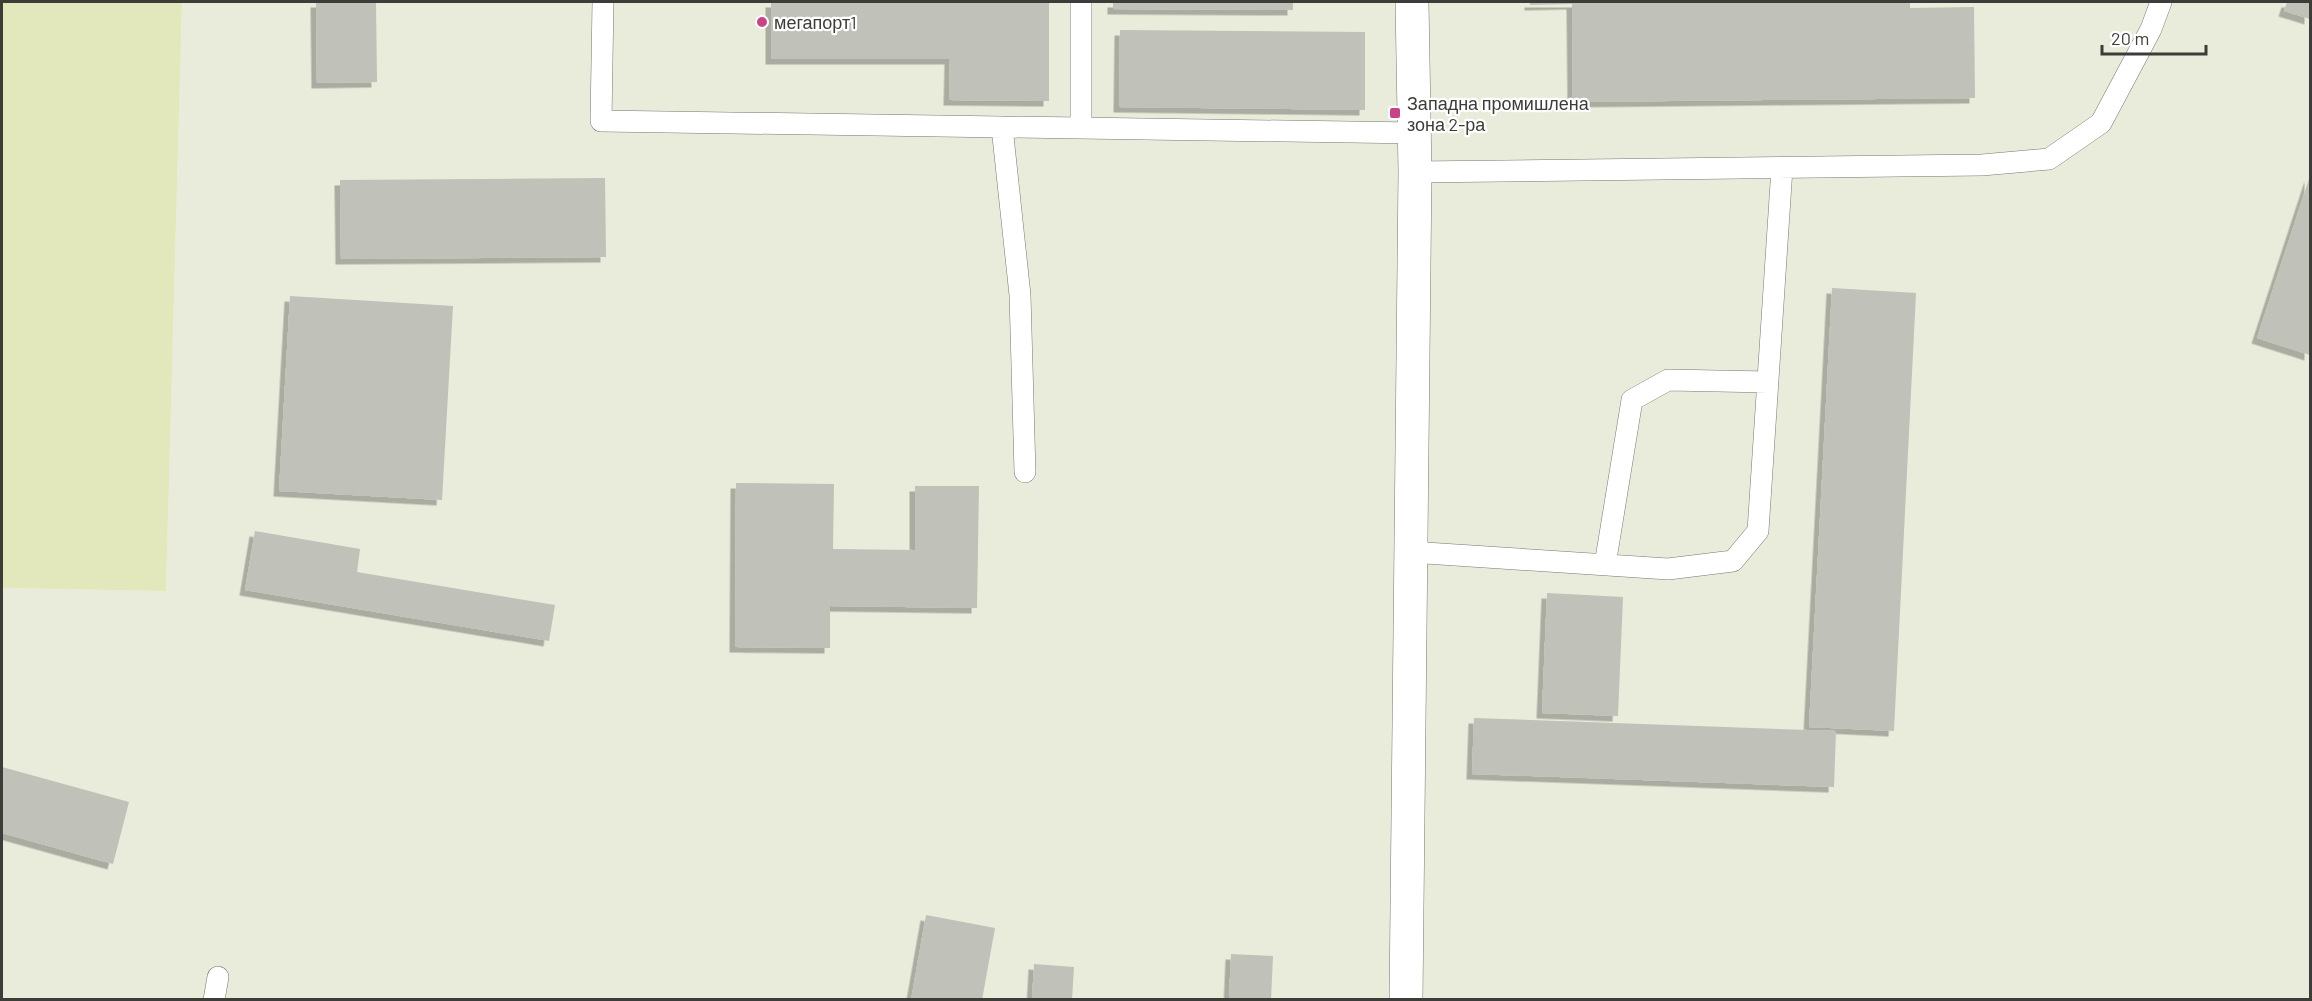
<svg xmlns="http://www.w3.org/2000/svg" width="2312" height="1001" viewBox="0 0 2312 1001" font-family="Barlow,sans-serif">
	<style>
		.built { fill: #e9ebdb }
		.green { fill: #e2e7bc }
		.building { fill: #c0c1b9; filter: url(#shadow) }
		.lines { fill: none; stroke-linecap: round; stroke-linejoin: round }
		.service-casing { stroke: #777871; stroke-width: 22 }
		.tertiary-casing { stroke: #777871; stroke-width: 34 }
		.service { stroke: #fff; stroke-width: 21 }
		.tertiary { stroke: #fff; stroke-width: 33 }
		.poi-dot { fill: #c84488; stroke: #fff; stroke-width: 2 }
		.labels { text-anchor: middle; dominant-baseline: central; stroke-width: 4.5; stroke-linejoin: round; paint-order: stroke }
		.poi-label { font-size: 18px; fill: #3c3c39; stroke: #fff; text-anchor: start }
	</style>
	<defs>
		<filter id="shadow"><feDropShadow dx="-5.5" dy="5.5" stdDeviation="0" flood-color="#0004"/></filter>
	</defs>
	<rect width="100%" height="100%" fill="#f6f7ee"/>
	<!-- built -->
	<path class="built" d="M182,2h2128v997l-2308,1v-412l164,3z"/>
	<!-- green -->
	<path class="green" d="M2,2h180l-16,589 -164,-3z"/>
	<!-- building -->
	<path class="building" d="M316,2h60l1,80 -60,1z
		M771,2h278v99l-100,-1 1,-41h-179z
		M1113,2h180v8l-180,-1z
		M1530,2h380v6l64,-1 1,91 -402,4 -1,-98 -42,1z
		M2287,2h23v17l-26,-8z
		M1120,30l245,2v78l-246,-3z
		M2310,176v179l-53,-17z
		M605,178l1,79 -265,2 -1,-79z
		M1832,288l84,5 -22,438 -85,-4z
		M290,296l163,10 -11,194 -163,-9z
		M736,483l98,1 -1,65 82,1v-64h64l-2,122 -147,-2v42l-95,-1z
		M255,531l105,18 -3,23 198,33 -6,36 -304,-51z
		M1547,593l76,4 -5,119 -76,-3z
		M1474,718l362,13 -2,56 -362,-13z
		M2,767l127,35 -16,62 -111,-31z
		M926,915l69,13 -13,72h-71z
		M1231,954l42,2 -2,44h-42z
		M1034,964l40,3 -2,33h-40z"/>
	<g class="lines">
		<!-- service casing -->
		<g class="service-casing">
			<path id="service" d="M603,2l-2,119 814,12
				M1081,2v126
				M1002,127l18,168 5,177
				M1415,172l567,-7 67,-6 52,-36 50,-94 10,-27
				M1410,552l258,17 65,-8 25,-30 24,-363
				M1605,565l27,-165 36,-20 100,2
				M214,1000l4,-23"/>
		</g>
		<!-- tertiary casing -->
		<g class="tertiary-casing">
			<path id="tertiary" d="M1406,1000l9,-828 -3,-170"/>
		</g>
		<!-- service -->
		<use href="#service" class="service"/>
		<!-- tertiary -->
		<use href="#tertiary" class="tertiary"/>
	</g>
	<!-- markers -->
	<g class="poi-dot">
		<circle cx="762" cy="22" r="6"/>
		<rect x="1389" y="107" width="12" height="12" rx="3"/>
	</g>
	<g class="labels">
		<!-- poi labels -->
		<g class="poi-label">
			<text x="774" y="22">мегапорт1</text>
			<text x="1407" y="103">Западна промишлена<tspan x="1407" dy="21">зона 2-ра</tspan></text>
		</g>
	</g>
	<!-- border -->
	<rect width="2312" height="1001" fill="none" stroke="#3c3c39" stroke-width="6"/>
	<!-- scale -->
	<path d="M2102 45v9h104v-9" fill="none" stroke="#3c3c39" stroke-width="3"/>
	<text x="2111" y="45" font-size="18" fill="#3c3c39" stroke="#ffffff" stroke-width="4.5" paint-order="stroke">20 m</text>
</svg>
